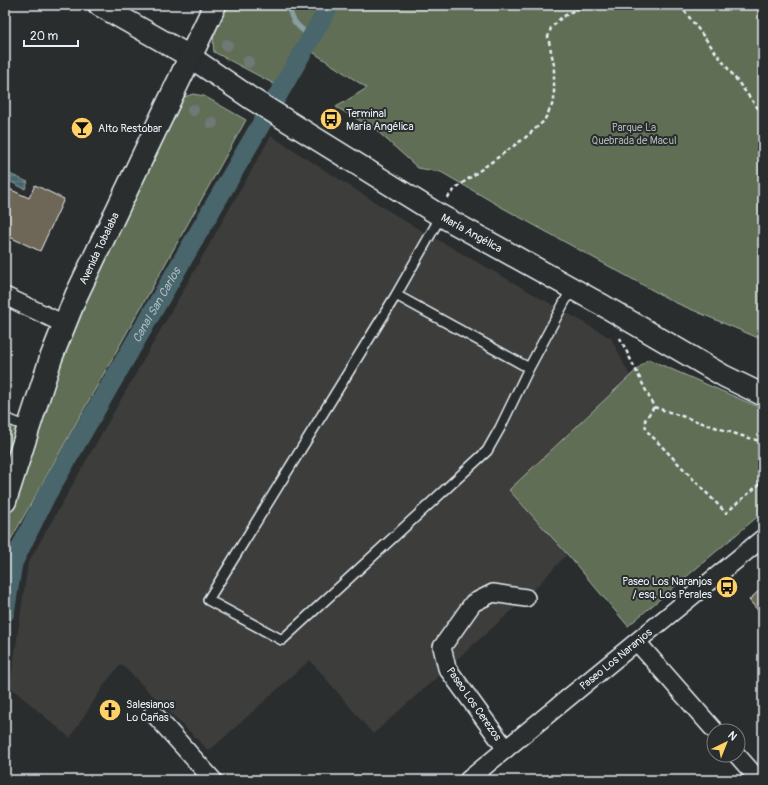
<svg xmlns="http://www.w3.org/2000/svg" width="768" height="785" viewBox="0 0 768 785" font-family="Pangolin,sans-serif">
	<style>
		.built { fill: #3e3e3a }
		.green { fill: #616e55; stroke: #a4b0a6 }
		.water { fill: url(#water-rules); stroke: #899ea4 }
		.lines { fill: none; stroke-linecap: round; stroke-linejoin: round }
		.stream { stroke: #899ea4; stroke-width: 5.5 }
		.canal { stroke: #49666c; stroke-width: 19 }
		.building { fill: #6e6656; stroke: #e8f1f8 }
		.service-casing { stroke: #e8f1f8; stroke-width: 12 }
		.minor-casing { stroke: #e8f1f8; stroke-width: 20 }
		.tertiary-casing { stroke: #e8f1f8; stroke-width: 24 }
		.secondary-casing { stroke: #e8f1f8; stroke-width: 25 }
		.path { stroke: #e8f1f8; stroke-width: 2.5; stroke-dasharray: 4 3; stroke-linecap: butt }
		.service { stroke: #2a2d2e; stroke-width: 9 }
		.minor { stroke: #2a2d2e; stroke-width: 17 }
		.tertiary { stroke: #2a2d2e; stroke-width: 21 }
		.secondary { stroke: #2a2d2e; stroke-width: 22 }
		.tree { fill: #717875 }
		.labels { text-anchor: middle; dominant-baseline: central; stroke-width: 4; stroke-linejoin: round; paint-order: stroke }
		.poi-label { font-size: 11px; fill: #e8f1f8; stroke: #2a2d2e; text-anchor: start }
		.park-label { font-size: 11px; fill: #abb6af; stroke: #2a2d2e }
		.street-label { font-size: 11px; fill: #e8f1f8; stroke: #2a2d2e }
		.water-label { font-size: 12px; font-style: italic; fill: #a8b9c0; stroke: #2a2d2e }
	</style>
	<defs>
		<pattern id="water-rules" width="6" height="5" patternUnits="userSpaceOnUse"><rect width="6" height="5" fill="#49666c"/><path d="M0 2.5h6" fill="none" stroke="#637c82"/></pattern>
	</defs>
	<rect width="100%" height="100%" fill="#2a2d2e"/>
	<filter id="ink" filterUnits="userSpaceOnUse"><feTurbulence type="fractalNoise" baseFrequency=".025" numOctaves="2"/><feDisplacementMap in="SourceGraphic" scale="8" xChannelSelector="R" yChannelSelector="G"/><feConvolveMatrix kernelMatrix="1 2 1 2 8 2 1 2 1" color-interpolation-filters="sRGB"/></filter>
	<g filter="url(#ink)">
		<!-- built -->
		<path class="built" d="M271,136l137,87 203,115 19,38 -121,114 58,64 -41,44 -153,136 -63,-74 -101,91 -88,-87 -15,18 -36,56 -60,-51 18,-124z"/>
		<!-- green -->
		<path class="green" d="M229,5h534v335l-89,-38 -171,-94 -62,-36 -23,-4 -42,-38 -40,-23 31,-19 -68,-45 -23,42 -62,-33c-3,-22 4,-30 15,-47z
			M193,94l11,2 42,24 -241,430v-23l52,-165 117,-254 10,-11z
			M648,359l115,50v103l-135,114 -61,-72 -58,-64z
			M5,424l13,5 -13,41z"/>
		<!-- water -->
		<path class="water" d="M5,172l23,10 -3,7 -20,-10z"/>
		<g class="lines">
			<!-- stream -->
			<path class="stream" d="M290,5c-1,16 10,23 21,32"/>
			<!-- canal -->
			<path class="canal" id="s1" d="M5,613l8,-50 33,-67 284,-491"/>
		</g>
		<!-- building -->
		<path class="building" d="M35,185l29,14 -24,52 -35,-16v-48l24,11z
			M763,587v27l-1,1 -13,-15z"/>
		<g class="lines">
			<!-- service casing -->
			<g class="service-casing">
				<path id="service" d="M396,295l45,-79
					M529,368l-133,-73 -188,305 74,40 205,-189 13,-23 29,-60 43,-80
					M5,418l15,6"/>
			</g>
			<!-- minor casing -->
			<g class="minor-casing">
				<g id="minor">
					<path d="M5,296l59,28"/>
					<path d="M637,642l78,89"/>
					<path d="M153,713l60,67"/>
					<path d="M506,749l-59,-81 -5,-21 31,-44 20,-10 33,5"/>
					<path d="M737,755l22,25"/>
					<path id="s2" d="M468,780l295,-242"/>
				</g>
			</g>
			<!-- tertiary casing -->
			<g class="tertiary-casing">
				<g id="tertiary">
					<path id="s3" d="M99,5l90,51 63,43 184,114 168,93 120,70 39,19"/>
				</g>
			</g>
			<!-- secondary casing -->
			<g class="secondary-casing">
				<g id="secondary">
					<path id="s4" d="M5,501l46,-143 25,-62 139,-291"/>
				</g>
			</g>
			<!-- path -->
			<path class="path" d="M680,5l83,110
				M447,198l10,-11 69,-50 18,-16 10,-20v-36l-6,-28 3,-9 10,-10 22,-13
				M620,338l34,69 85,28 24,7
				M654,407l-9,13 1,10 80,83 37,-32"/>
			<!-- service -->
			<use href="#service" class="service"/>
			<!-- minor -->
			<use href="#minor" class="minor"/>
			<!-- tertiary -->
			<use href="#tertiary" class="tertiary"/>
			<!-- secondary -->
			<use href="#secondary" class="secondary"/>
		</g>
		<!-- trees -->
		<g class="tree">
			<circle cx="227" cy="45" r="6"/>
			<circle cx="248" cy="62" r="6"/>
			<circle cx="193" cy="110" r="6"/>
			<circle cx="212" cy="123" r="6"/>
		</g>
	</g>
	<!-- icons -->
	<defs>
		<g id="bus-disc" transform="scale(1.15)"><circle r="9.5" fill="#ffd166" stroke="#2a2d2e"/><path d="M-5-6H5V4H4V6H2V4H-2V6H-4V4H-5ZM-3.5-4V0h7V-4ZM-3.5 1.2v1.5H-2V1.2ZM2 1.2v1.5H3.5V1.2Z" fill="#111"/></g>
		<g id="bar-disc" transform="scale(1.15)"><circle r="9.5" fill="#ffd166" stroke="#2a2d2e"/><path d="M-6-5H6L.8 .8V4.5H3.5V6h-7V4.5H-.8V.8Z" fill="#111"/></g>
		<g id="church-disc" transform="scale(1.15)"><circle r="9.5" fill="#ffd166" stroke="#2a2d2e"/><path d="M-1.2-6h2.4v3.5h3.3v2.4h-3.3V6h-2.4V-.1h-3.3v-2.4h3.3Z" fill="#111"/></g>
	</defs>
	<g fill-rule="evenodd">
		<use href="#bus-disc" x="331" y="119"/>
		<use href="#bar-disc" x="82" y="128"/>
		<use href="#bus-disc" x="727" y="587"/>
		<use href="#church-disc" x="110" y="710"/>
	</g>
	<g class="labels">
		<!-- poi labels -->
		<g class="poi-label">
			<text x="346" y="113">Terminal<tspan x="346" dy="13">María Angélica</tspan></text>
			<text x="98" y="128">Alto Restobar</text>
			<text x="712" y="581" text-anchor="end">Paseo Los Naranjos<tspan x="712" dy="13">/ esq. Los Perales</tspan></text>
			<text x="126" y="704">Salesianos<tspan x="126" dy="13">Lo Cañas</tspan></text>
		</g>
		<!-- park labels -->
		<g class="park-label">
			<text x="634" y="127">Parque La<tspan x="634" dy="13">Quebrada de Macul</tspan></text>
		</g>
		<!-- street labels -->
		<g class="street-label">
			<text stroke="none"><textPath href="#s3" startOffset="437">María Angélica</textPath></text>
			<text stroke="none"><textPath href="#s4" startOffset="270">Avenida Tobalaba</textPath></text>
			<text stroke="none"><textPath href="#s2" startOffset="191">Paseo Los Naranjos</textPath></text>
			<text transform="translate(474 704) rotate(55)">Paseo Los Cerezos</text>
		</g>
		<!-- water labels -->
		<g class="water-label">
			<text stroke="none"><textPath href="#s1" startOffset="346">Canal San Carlos</textPath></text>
		</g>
	</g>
	<!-- margin -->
	<rect width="768" height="785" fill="none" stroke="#2a2d2e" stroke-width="20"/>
	<rect x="10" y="10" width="748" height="765" fill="none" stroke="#e8f1f8" stroke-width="1.5" filter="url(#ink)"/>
	<!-- north arrow -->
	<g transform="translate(726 743) rotate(43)"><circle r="19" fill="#2a2d2e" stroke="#767b7f"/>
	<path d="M0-3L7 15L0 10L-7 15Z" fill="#ffd166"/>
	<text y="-6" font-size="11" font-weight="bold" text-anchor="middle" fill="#e8f1f8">N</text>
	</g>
	<!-- scale -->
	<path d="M24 40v6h54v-6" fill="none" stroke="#e8f1f8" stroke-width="2"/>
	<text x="30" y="40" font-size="12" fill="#e8f1f8" stroke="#2a2d2e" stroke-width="3" paint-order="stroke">20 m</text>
</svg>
